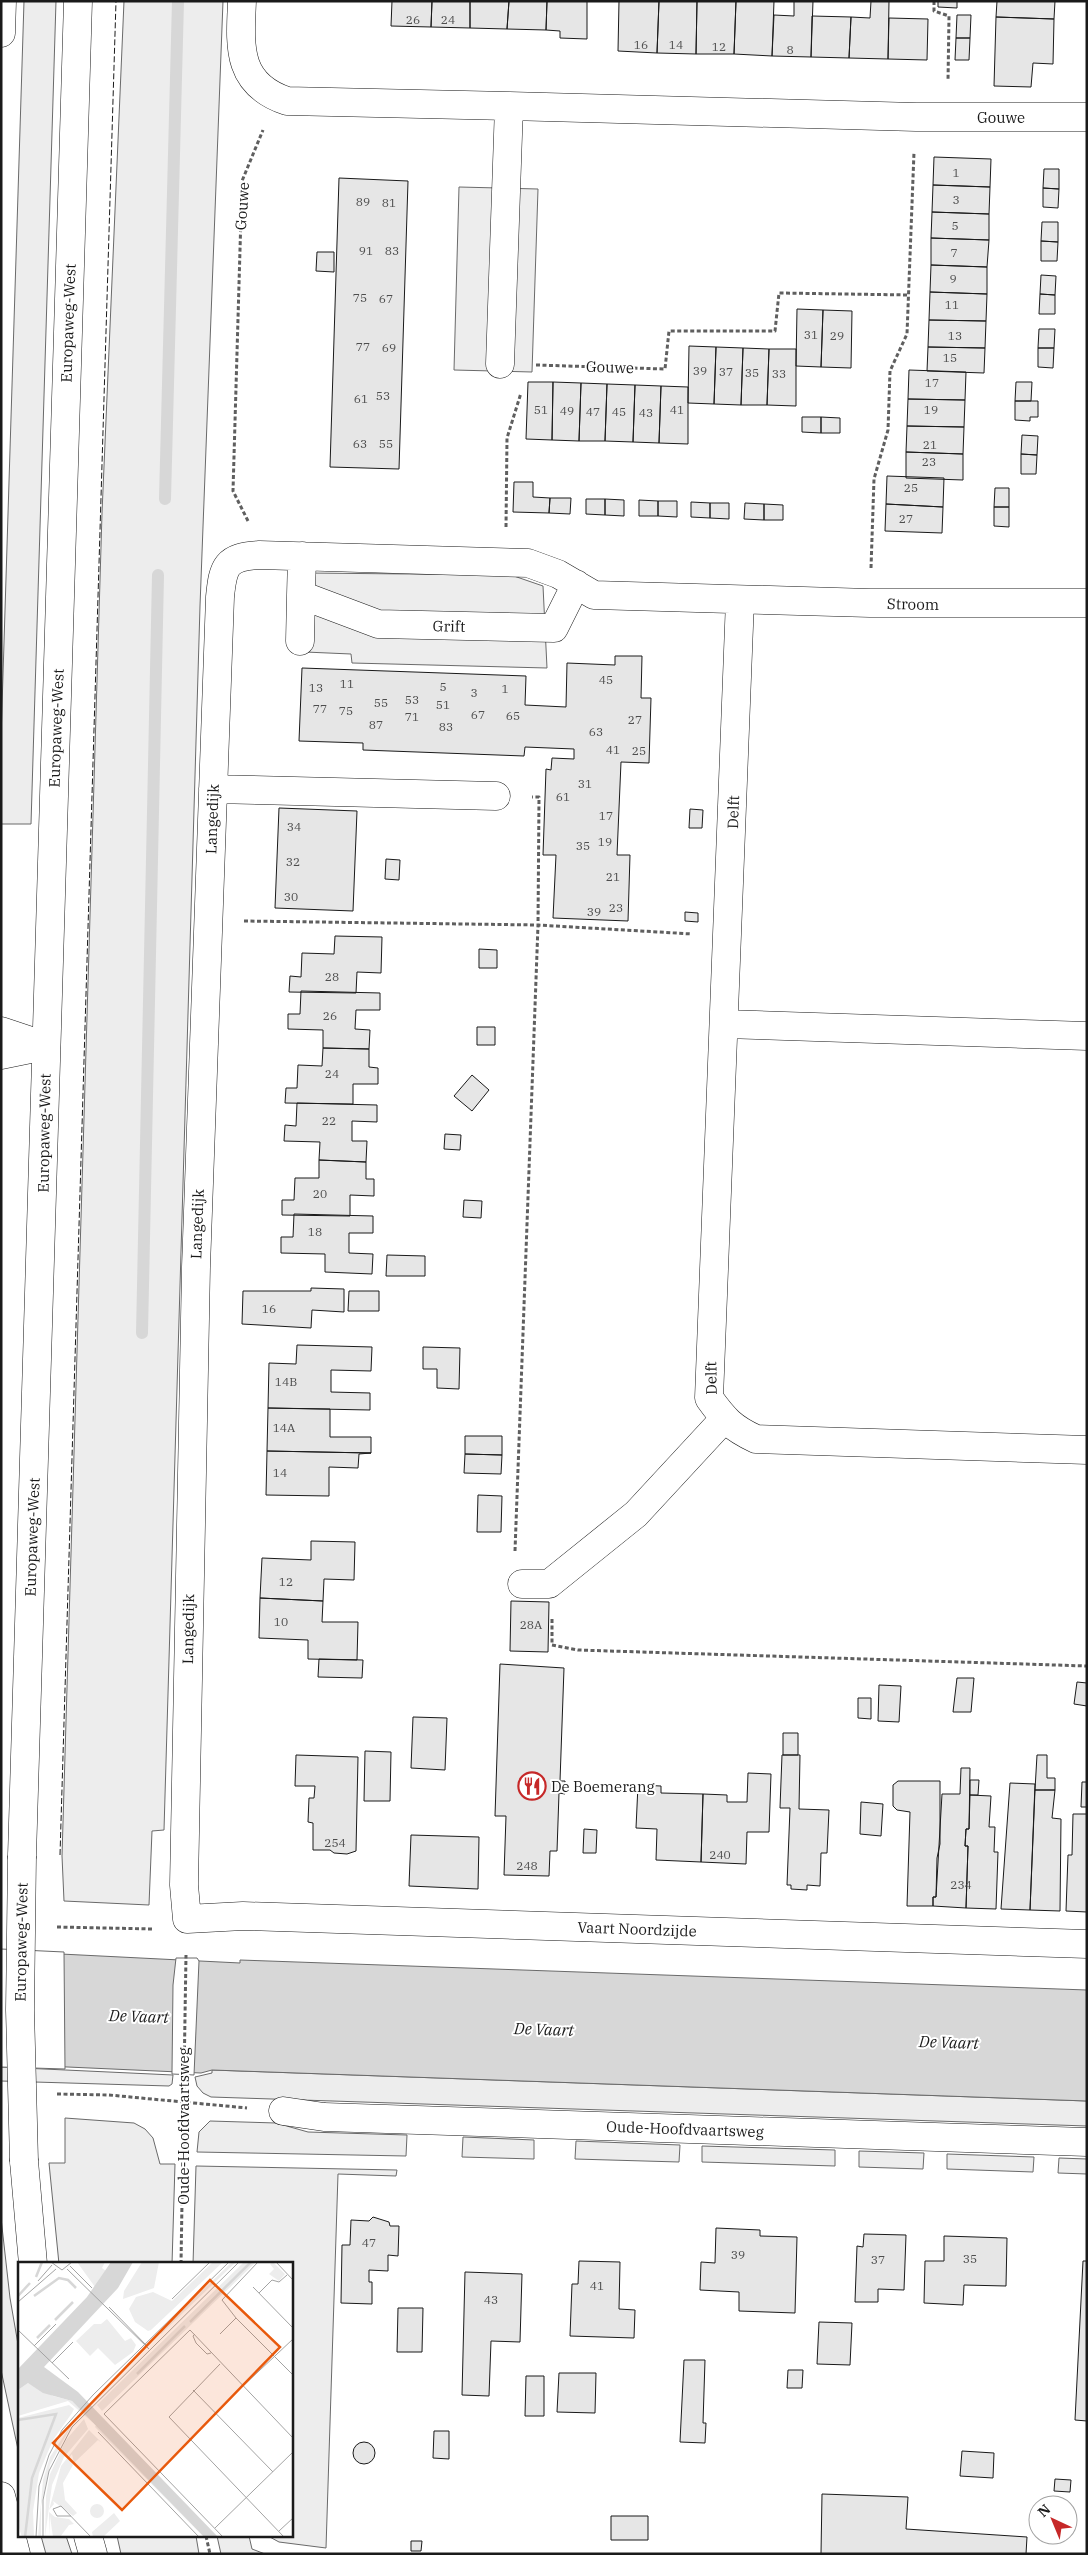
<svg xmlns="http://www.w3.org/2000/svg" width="1088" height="2555" viewBox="0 0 1088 2555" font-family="'IBM Plex Serif',serif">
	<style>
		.built { fill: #ededed; stroke: #6a6a6a }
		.water { fill: #d7d7d7; stroke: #6a6a6a }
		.pier { fill: #fff; stroke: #6a6a6a }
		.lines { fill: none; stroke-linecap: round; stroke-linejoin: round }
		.stream { stroke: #d7d7d7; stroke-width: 12 }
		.building { fill: #e6e6e6; stroke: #1a1a1a }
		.minor-casing { stroke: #1a1a1a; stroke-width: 29 }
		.major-casing { stroke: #1a1a1a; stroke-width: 29 }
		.path { stroke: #5f5f5f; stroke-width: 3; stroke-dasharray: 4 2.5; stroke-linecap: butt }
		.minor { stroke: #fff; stroke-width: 28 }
		.major { stroke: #fff; stroke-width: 28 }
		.major-bridge-casing { stroke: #1a1a1a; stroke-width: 29; stroke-linecap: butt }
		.major-bridge { stroke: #fff; stroke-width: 28 }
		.fence { stroke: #1a1a1a; stroke-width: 1; stroke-dasharray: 6 2.5; stroke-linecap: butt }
		.labels { text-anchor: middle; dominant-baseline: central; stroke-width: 4; stroke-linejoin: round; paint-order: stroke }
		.number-label { font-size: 12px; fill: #4d4d4d }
		.street-label { font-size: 15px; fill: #1a1a1a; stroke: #fff }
		.poi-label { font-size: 15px; fill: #1a1a1a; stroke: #fff; text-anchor: start }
		.water-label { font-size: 16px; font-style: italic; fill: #1a1a1a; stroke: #fff }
		.inset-river { fill: none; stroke: #d7d7d7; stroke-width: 2.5 }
		.inset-road { fill: none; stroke: #a3a3a3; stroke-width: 1 }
		.view { fill: #e8590c; fill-opacity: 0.15; stroke: #e8590c; stroke-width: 2.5 }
		.inset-edge { fill: none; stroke: #1a1a1a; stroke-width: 2.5 }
	</style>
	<rect width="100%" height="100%" fill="#fff"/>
	<!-- built -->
	<path class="built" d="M24,1h32l-25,823h-30v-85z
		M124,1h99l-23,605 -36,1224 -12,1 -3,74 -85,-4 -2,-45 40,-1343z
		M459,187l79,2 -6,183 -78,-2z
		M308,573l203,2 32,11 4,82 -195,-5 -1,-9 -46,-2z
		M1,2067l172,8 -1,9 -3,2 -168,-5z
		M212,2070l875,31v25l-876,-29 -8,-4 -6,-7 -2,-9 17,-4z
		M65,2118l69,5 11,6 8,9 7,26h15l-3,100h-113l-10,-101h16z
		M210,2121l66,2 32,9 99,3 -1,21 -209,-4 2,-20z
		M463,2137l71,3v19l-72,-2z
		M576,2141l104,4 -1,17 -104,-3z
		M702,2146l133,4v16l-133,-4z
		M859,2151l65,2 -1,16 -64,-2z
		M947,2154l87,3 -1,15 -86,-3z
		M1059,2158l28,1v15l-29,-1z
		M196,2166l201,4 -1,6 -58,-2 -12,374 -47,-6 -11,-6h23v-272h-98z
		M1,2218l9,80 9,52v104l-18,-84z
		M41,2536h25l6,18h-26z
		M117,2536h79l3,18h-78z
		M217,2536h32l3,13 13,5h-44z"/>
	<!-- water -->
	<path class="water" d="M1,1951l239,12v-3l847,30v111l-875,-31 -11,3 -200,-9z"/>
	<!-- pier -->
	<path class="pier" d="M1,1949l63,3 1,117 -64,-2z
		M176,1958h21l2,3 -5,114 -22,-1v-2l1,-87z"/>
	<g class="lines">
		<!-- stream -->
		<path class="stream" d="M165,499l13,-498
			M142,1333l16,-758"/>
	</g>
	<!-- building -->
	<path class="building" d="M392,1h40l-1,26 -40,-1z
		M432,1h38v27l-39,-1z
		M470,1h39l-2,28 -37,-1z
		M509,1h38l-1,29 -39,-1z
		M547,1h40v38l-27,-1v-7l-14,-1z
		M619,1h40l-2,52 -39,-2z
		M659,1h38l-1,53 -39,-1z
		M697,1h39l-2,53h-38z
		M736,1h38l-2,55 -38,-2z
		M794,1h19l-2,56 -39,-1 2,-41 20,1z
		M871,1h18l-1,58 -39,-1 2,-41 19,1z
		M938,1h19v7l-19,-1z
		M997,1h58l-1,18 -58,-2z
		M957,15h14l-1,23h-14z
		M812,16l39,1 -2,41 -38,-1z
		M996,17l58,2 -1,45 -20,-1 -2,24 -37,-1z
		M889,18l39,1 -1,41 -39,-1z
		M956,38h14l-1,22h-14z
		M934,157l57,2 -1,28 -57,-2z
		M1044,169h15v20l-16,-1z
		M339,178l69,3 -9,288 -69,-2z
		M933,185l57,2 -1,27 -57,-2z
		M1043,188l16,1 -1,19 -15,-1z
		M932,212l57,2v26l-58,-2z
		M1042,222h16v20l-17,-1z
		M931,238l58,2 -2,27 -56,-2z
		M1041,241l17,1 -1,19h-16z
		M317,252h17v20l-18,-1z
		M931,265l56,2v27l-57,-2z
		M1041,275l15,1 -1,19 -15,-1z
		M930,292l57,2 -1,27 -57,-1z
		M1040,294l15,1v19h-16z
		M797,309l26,1 -2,57 -25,-1z
		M823,310l29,1 -1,57 -30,-1z
		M929,320l57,1 -1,27 -57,-1z
		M1039,329h16l-1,19h-16z
		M689,346l27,1 -2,57 -26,-1z
		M716,347l27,1 -2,57 -27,-1z
		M928,347l57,1 -1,25 -57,-2z
		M743,348l26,1 -2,56h-26z
		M1038,348h16l-1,20 -15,-1z
		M769,349h27v57l-29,-1z
		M909,370l57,2 -1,28 -57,-1z
		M528,382h25l-1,58 -26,-1z
		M553,382l28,1 -2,58 -27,-1z
		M1016,382h16l-1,19h-16z
		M581,383l26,1 -2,57h-26z
		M607,384l28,1 -2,57 -28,-1z
		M635,385l26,1 -2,57 -26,-1z
		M661,386l27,1v57l-29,-1z
		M908,399l57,1 -1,27 -57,-1z
		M1015,401h23v16h-8v4l-15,-1z
		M802,417h19v16l-19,-1z
		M821,417l19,1v15h-19z
		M907,426l57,1 -1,27 -57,-2z
		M1022,435l16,1 -1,19 -16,-1z
		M906,452l57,2v26l-57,-2z
		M1021,454l16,1 -1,19h-15z
		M887,476l57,2 -1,29 -57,-3z
		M514,482h19v15l17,1 -1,15 -36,-1z
		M995,488h14v19h-15z
		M550,498h21l-1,16 -21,-1z
		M586,499h19v16l-19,-1z
		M605,499l19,1v16l-19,-1z
		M639,500l19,1v15h-19z
		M658,501h19v16l-19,-1z
		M691,502l19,1v15l-19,-1z
		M710,503h19v16l-19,-1z
		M745,503l19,1v16l-20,-1z
		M764,504l19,1v15h-19z
		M886,504l57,3 -1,26 -57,-2z
		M994,507h15v20l-15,-1z
		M615,656h27l-1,42h10l-2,65 -28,-1 -4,93h13l-2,66 -75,-3 3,-63h-13l3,-86 5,1 1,-12 22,1v-10l-49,-2 -1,9 -161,-6v-7l-64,-2 3,-73 224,8 -1,29 41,2 1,-44 48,2z
		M279,808l78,3 -4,100 -78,-3z
		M690,809l13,1 -1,18h-13z
		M386,859l14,1 -1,20 -14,-1z
		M685,912l13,1v9l-13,-1z
		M335,936l47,1 -1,36 -24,-1 -1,21 -67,-1 1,-16 11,1 1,-24 32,1z
		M479,949l18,1v18h-18z
		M301,991l79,2v17h-24l-1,19 15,1 -1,19 -46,-1v-18l-35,-1v-15h12z
		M477,1027h18v18h-18z
		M323,1048l46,1v18l9,1v16h-25v20l-68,-1 1,-15h11l1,-23 24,1z
		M472,1075l17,15 -17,21 -18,-15z
		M297,1103l80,2v17l-25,-1v20h15l-1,21 -47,-2 1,-18 -36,-1 1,-16 11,1z
		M445,1134l16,1 -1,15 -16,-1z
		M319,1160l47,2v17h8v17l-24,-1v21l-68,-1v-15h12l1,-22h24z
		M464,1200l18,1 -1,17 -18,-1z
		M294,1214l79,2v17h-24v20l24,1 -1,20 -47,-2v-18l-44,-1v-16h12z
		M387,1255l38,1v20h-39z
		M311,1288l33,1v23l-32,-2 -1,18 -69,-4 1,-33h68z
		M349,1291h30v20h-31z
		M297,1345l75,2 -1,24 -40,-1v22l39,1v17l-102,-2 1,-45 27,1z
		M423,1347l37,1 -1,41 -22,-1v-19h-14z
		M268,1408l62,1v28h41v16l-104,-2z
		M465,1436h37v19l-37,-1z
		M267,1451l104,2 -12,1 -1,14 -29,-1v29l-63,-1z
		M465,1454l37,1 -1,19 -37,-1z
		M478,1495l24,1 -1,36h-24z
		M311,1541l44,1 -1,38 -30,-1 -1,22 -63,-3 2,-40 49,2z
		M260,1598l63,3 -1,21h36l-1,38 -49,-1v-19l-49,-2z
		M511,1601l38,1 -1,50 -38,-1z
		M319,1659l44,1 -1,18 -44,-1z
		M500,1664l64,4 -4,113h5v13l-6,-1 -2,58h-7l-1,25 -45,-1 2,-59h-11z
		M957,1678h17l-3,34h-18z
		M1077,1682l10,1v23l-13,-2z
		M879,1685l22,1 -2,36 -21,-1z
		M858,1698h13v21l-13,-1z
		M413,1717l34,1 -2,52 -34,-2z
		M783,1733h15v22h-15z
		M365,1751l26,1 -1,49h-26z
		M296,1755l62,2 -2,94 -9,3 -13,-1 -4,-3h-17v-27l-5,-1 1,-24h5l1,-12h-20z
		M782,1755h18l-1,54 30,1 -2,43h-6l-1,33 -13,-1v5l-16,-1v-4h-4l3,-77h-10z
		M1037,1755h10v23h8v12h-20z
		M961,1768h9l-1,61h-3l-1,17h3l-2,62 -33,-2v-9h3l6,-103h18z
		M748,1773l23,1 -2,58h-22l-1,32 -45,-2 2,-68 24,1v7h20z
		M970,1780h9l-1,15h-8z
		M898,1781h42v63l-3,14 -1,39h-3v9h-26l3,-94 -13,-2 -4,-4v-21z
		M1082,1782h5v25h-6z
		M1010,1783l25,1 -5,126 -29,-1z
		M638,1785l23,1v7l42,1 -2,68 -45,-2 1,-31 -21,-1z
		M1035,1790h20l-3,28 9,1 -1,92 -30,-1z
		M970,1795l21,1 -2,31h6l-1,25h4l-2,57 -30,-1 2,-62h-3l1,-17h3z
		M861,1802l22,2 -2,32 -21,-2z
		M1073,1814h14v98l-21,-1 2,-56h4z
		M584,1829l13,1 -1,23h-13z
		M411,1835l68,2 -1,52 -69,-3z
		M373,2217l16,5 1,4h9l-1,30 -10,-1v16l-19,-1v12h3v22l-31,-1 1,-58h8l1,-25 18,1z
		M716,2228l44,2v6l37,1 -2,76 -56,-2v-19l-39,-2 1,-28 14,1z
		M864,2234l42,1 -2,55 -26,-1v13h-23l2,-56 6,1z
		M944,2236l63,2 -1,48 -42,-1 -1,20 -39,-2 1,-42h19z
		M579,2261l41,1 -1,47 16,1 -1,28 -64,-2 2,-52h6z
		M1083,2261h4v160l-12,-1z
		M465,2272l57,2 -2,68 -29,-1 -2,55 -27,-1z
		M398,2308h25l-1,44h-25z
		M819,2322l33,1 -2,42 -33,-1z
		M684,2360h21l-2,63h3l-1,20 -25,-1z
		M788,2370h15l-1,18h-15z
		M559,2373h37l-1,40 -38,-1z
		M526,2376h18v40h-19z
		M434,2431h15v28l-16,-1z
		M353 2453a11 11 0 1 1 22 0a11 11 0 1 1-22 0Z
		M962,2451l32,2 -1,25 -33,-2z
		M1055,2479l16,1 -1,12 -16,-1z
		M822,2494l86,3 -2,32 121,8 -1,17h-205z
		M611,2516h37v24h-37z
		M411,2541h11l-1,10h-10z"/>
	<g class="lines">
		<!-- minor casing -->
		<g class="minor-casing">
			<path id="minor" d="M242,1c-2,45 -6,83 45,100l222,5
				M500,364l9,-258 407,11h171
				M302,556l-1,39 77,29 176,4 22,-44
				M740,600l-31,798c15,21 23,30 47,41l331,11
				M1087,603h-217l-276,-8 -36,-21 -30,-11 -269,-8c-33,2 -36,11 -39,42l-24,670 -12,618 3,34 56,-3 844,28
				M300,641l1,-46
				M213,789l283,7
				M725,1024l362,12
				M1,1031l45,15
				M1,1055l44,-9
				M522,1584h27l87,-70 88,-95
				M283,2111l41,6 763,25"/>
		</g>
		<!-- major casing -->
		<g class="major-casing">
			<path id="major" d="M1,33l1,-32
				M22,1856l56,-1855
				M24,2161l9,103
				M1,2496l15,58
				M88,2536l5,18"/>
		</g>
		<!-- path -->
		<path class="path" d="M934,1v10l15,5 -1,65
			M536,365l129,4 4,-38h106l4,-38 130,2
			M248,521l-15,-30 9,-310 21,-51
			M506,527l1,-89 14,-45
			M871,568l3,-89 14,-49 2,-59 17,-37 7,-182
			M244,921l294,4 154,9
			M515,1551l23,-626 1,-128h-7
			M552,1619v26l26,5 509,16
			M57,1927l96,2
			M57,2094l52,1 138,13
			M181,2264l5,-309
			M206,2536l4,18"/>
		<!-- minor -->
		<use href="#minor" class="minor"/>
		<!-- major -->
		<use href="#major" class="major"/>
		<!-- major-bridge casing -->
		<g class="major-bridge-casing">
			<path id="major-bridge" d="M22,1856l-2,154 4,151"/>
		</g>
		<!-- major-bridge -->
		<use href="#major-bridge" class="major-bridge"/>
		<!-- fence -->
		<path class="fence" d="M60,1855l56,-1854"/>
	</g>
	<!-- icons -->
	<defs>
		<g id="restaurant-ring" transform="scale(1.4375)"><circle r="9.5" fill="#fff" stroke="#c62828" stroke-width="1.5"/><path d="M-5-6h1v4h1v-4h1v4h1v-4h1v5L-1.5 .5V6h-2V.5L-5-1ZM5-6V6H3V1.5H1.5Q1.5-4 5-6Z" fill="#c62828"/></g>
	</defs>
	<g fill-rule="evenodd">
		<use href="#restaurant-ring" x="532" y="1786"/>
	</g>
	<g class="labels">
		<!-- number labels -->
		<g class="number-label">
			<text x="413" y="19">26</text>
			<text x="448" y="19">24</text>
			<text x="641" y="44">16</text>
			<text x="676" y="44">14</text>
			<text x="719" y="46">12</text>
			<text x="790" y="49">8</text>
			<text x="956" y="172">1</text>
			<text x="956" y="199">3</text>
			<text x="363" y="201">89</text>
			<text x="389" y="202">81</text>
			<text x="955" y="225">5</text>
			<text x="366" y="250">91</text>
			<text x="392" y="250">83</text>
			<text x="954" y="252">7</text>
			<text x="953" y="278">9</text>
			<text x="360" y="297">75</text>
			<text x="386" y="298">67</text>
			<text x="952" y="304">11</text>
			<text x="811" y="334">31</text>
			<text x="837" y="335">29</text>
			<text x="955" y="335">13</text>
			<text x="363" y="346">77</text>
			<text x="389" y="347">69</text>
			<text x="950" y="357">15</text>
			<text x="700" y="370">39</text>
			<text x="726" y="371">37</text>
			<text x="752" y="372">35</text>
			<text x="779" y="373">33</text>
			<text x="932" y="382">17</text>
			<text x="383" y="395">53</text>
			<text x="361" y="398">61</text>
			<text x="541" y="409">51</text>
			<text x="677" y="409">41</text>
			<text x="931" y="409">19</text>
			<text x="567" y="410">49</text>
			<text x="593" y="411">47</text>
			<text x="619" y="411">45</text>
			<text x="646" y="412">43</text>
			<text x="360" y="443">63</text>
			<text x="386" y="443">55</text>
			<text x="930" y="444">21</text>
			<text x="929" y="461">23</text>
			<text x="911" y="487">25</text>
			<text x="906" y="518">27</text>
			<text x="606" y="679">45</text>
			<text x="347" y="683">11</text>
			<text x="443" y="686">5</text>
			<text x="316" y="687">13</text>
			<text x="505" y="688">1</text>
			<text x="474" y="692">3</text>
			<text x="412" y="699">53</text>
			<text x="381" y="702">55</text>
			<text x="443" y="704">51</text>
			<text x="320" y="708">77</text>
			<text x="346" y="710">75</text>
			<text x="478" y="714">67</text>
			<text x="513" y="715">65</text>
			<text x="412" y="716">71</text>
			<text x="635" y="719">27</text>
			<text x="376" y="724">87</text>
			<text x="446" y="726">83</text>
			<text x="596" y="731">63</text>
			<text x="613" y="749">41</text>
			<text x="639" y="750">25</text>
			<text x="585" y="783">31</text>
			<text x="563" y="796">61</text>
			<text x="606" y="815">17</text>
			<text x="294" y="826">34</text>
			<text x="605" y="841">19</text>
			<text x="583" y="845">35</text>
			<text x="293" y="861">32</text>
			<text x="613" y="876">21</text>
			<text x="291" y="896">30</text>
			<text x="616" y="907">23</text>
			<text x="594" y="911">39</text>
			<text x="332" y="976">28</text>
			<text x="330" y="1015">26</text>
			<text x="332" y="1073">24</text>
			<text x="329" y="1120">22</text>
			<text x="320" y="1193">20</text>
			<text x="315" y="1231">18</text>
			<text x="269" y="1308">16</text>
			<text x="286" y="1381">14B</text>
			<text x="284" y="1427">14A</text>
			<text x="280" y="1472">14</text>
			<text x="286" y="1581">12</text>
			<text x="281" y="1621">10</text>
			<text x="531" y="1624">28A</text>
			<text x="335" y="1842">254</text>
			<text x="720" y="1854">240</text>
			<text x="527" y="1865">248</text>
			<text x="961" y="1884">234</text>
			<text x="369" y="2242">47</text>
			<text x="738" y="2254">39</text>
			<text x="970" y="2258">35</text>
			<text x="878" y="2259">37</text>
			<text x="597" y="2285">41</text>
			<text x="491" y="2299">43</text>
		</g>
		<!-- street labels -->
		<g class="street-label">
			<text x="1001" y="117">Gouwe</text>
			<text transform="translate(242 206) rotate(-86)">Gouwe</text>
			<text transform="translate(68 323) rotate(-88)">Europaweg-West</text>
			<text transform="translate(610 367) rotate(2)">Gouwe</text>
			<text transform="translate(913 604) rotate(1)">Stroom</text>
			<text transform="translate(449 626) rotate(1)">Grift</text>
			<text transform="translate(56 728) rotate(-88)">Europaweg-West</text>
			<text transform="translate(733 812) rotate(-88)">Delft</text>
			<text transform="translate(212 819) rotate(-88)">Langedijk</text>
			<text transform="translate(44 1133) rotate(-89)">Europaweg-West</text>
			<text transform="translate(197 1224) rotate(-88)">Langedijk</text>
			<text transform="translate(711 1378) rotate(-91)">Delft</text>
			<text transform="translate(32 1537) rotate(-88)">Europaweg-West</text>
			<text transform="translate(188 1629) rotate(-89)">Langedijk</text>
			<text transform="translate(637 1929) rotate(2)">Vaart Noordzijde</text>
			<text transform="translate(21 1942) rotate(-89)">Europaweg-West</text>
			<text transform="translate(183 2126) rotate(-90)">Oude-Hoofdvaartsweg</text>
			<text transform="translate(685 2129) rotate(2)">Oude-Hoofdvaartsweg</text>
		</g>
		<!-- poi labels -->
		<g class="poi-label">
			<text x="551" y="1786">De Boemerang</text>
		</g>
		<!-- water labels -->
		<g class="water-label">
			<text transform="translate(139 2016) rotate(2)">De Vaart</text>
			<text transform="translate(544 2029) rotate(2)">De Vaart</text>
			<text transform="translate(949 2042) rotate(2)">De Vaart</text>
		</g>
	</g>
	<!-- overview -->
	<g transform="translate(18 2262)">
		<rect width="275" height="275" fill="#fff"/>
		<path d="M59,0h28l-3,6 4,3 -11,16zM124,0h17l-5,26 -31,11 1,-8zM195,0h10l-72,68 -3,1 -13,-9 -6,-13 7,-12 17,-5 19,9zM214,0h4l-75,72 -2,-2zM226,0h12l-154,149 -5,-6 3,-3zM255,0l12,12 -6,7 -10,-7 5,-5 -4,-5zM89,57l18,22 6,-3 5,7 -3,7 -18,13 -17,-17 -8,8 -14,-15 18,-17h7zM10,121l25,13 19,5 21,22 -25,-22 -50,15v-26zM51,143l5,4 -2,4 -19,27 -14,33 -6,38 1,26h-12l-4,-12v-107zM58,155l-26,48 -9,41v31h-3l5,-57 7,-23zM66,157l4,10 -24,28 -12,28 -7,52 1,-41 4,-22 16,-34zM78,163l108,112 -109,-110zM71,168l13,13 -4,-3 -24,23 -2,-9 -3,4 4,7 -10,18 2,17 12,13 -4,3 -20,-15 1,3 -5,6 12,-44zM72 249a7 7 0 1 1 14 0a7 7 0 1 1-14 0ZM31,250l6,5 14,2 5,5 -5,1 -9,12h-7l-3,-21 -1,21zM96,251l6,8 -17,16h-10l-1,-5z" fill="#ededed"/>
		<path d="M93,0h22l-15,26 -74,79 34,25 140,145h-14l-132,-136 -29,-8 -15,-10 -10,7v-21l69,-72z" fill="#d7d7d7"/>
		<path class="inset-river" d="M18,15l6,-15M0,34l12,-13M16,34l25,-18 9,2 8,8M37,58l18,-18M172,60l61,-60M19,76l13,-13M119,112l48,-48M0,158l38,-6 -24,64 -7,59"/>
		<path class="inset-road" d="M33,0l11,8 10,-8M258,0l17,18M52,4l22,22M49,7l82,80M20,19l14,-16M235,25l40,41M241,31l13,-13 7,2 8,-7M154,37l38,-37M0,40l38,-33M91,45l38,39M218,56l-14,-18 36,-38M0,68l51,49M177,72l-2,2 3,7 11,11 4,-1M202,72l16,-16 57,57M16,84l22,-22M34,101l21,-21M202,102l-51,53 115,120M225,124l50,-47M175,128l80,82M80,170l101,105M53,254h-14l-4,-7 8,-3 30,31M197,266l78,-76M261,269l14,-13M18,275l3,-51 10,-31 13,-25 31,-35 136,-133M25,275v-37l6,-29 23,-44 167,-165M205,275l-119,-123 86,-84 103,108"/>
		<path class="view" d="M192,18l70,67 -158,163 -69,-67z"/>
		<rect width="275" height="275" class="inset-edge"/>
	</g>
	<!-- border -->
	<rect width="1088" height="2555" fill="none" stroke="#1a1a1a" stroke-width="5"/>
	<!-- north arrow -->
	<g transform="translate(1053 2520) rotate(316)"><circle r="24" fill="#ffffff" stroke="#a3a3a3"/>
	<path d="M0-4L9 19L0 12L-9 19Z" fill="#c62828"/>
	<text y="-8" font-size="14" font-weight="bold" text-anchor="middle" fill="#1a1a1a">N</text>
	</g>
</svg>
